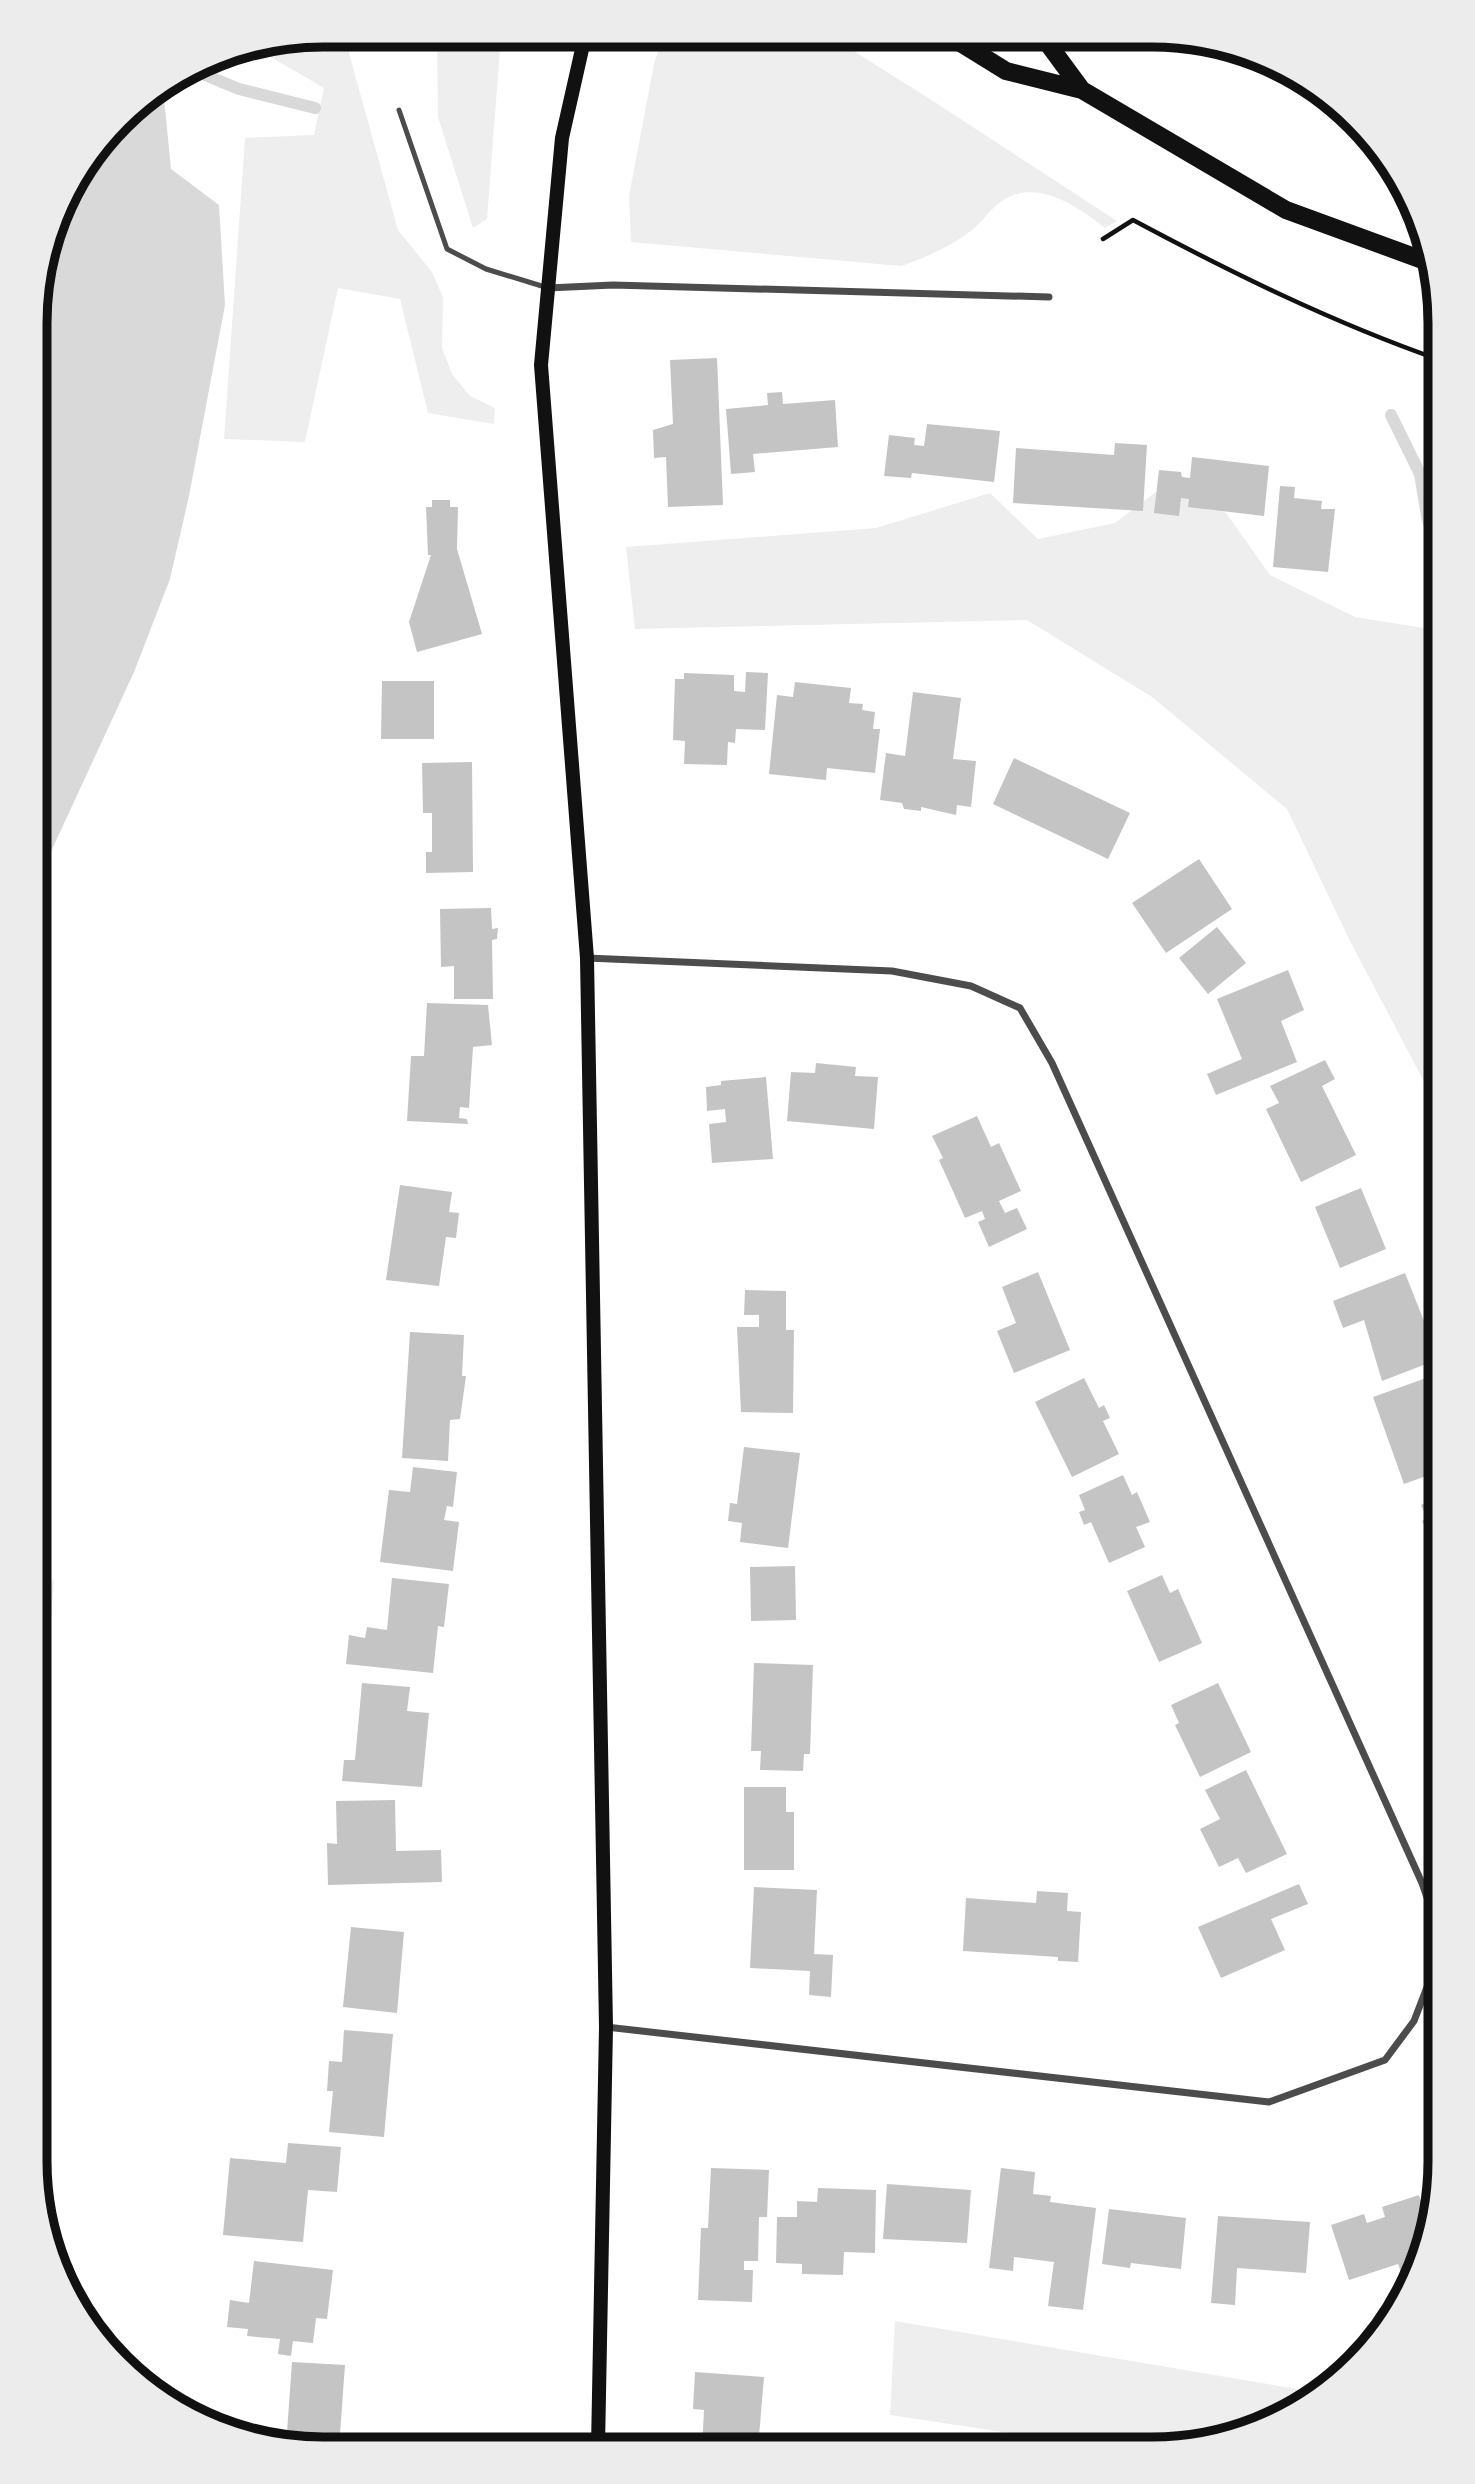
<svg xmlns="http://www.w3.org/2000/svg" width="1475" height="2484" viewBox="0 0 1475 2484" font-family="Karla,sans-serif">
	<style>
		.green { fill: #eee }
		.water { fill: #d9d9d9 }
		.lines { fill: none; stroke-linecap: round; stroke-linejoin: round }
		.stream { stroke: #d9d9d9; stroke-width: 12 }
		.building { fill: #c4c4c4 }
		.path { stroke: #111; stroke-width: 4.5 }
		.service { stroke: #4c4c4c; stroke-width: 5 }
		.minor { stroke: #4c4c4c; stroke-width: 7 }
		.secondary { stroke: #111; stroke-width: 14 }
		.primary { stroke: #111; stroke-width: 18 }
		.rim { fill: none; stroke: #111; stroke-width: 9 }
	</style>
	<rect width="100%" height="100%" fill="#fff"/>
	<!-- green -->
	<path class="green" d="M323,35h21l54,195 34,42 11,25 -1,51 10,26 18,22 25,12 -1,16 -66,-11 -28,-114 -62,-11 -33,154 -81,-3 21,-301 69,-3 10,-47 -69,-40z
		M437,35l64,1 -14,183 -14,9 -35,-111z
		M663,36h167l103,65 184,120 -12,7c-29,-23 -71,-52 -106,-25 -11,9 -19,22 -31,30 -21,15 -43,25 -67,33l-270,-24 -2,-46 25,-132z
		M1164,486l62,27 44,62 85,42 69,11 16,41v443l-91,-173 -62,-130 -135,-112 -125,-77 -392,9 -9,-82 250,-19 114,-35 48,46 77,-16z
		M54,1577l-19,281 1,-235z
		M895,2321l425,72 -58,34 -110,22h-36l-226,-34z"/>
	<!-- water -->
	<path class="water" d="M163,88l8,81 48,36 6,100 -36,191 -19,83 -36,93 -97,210v-596l28,-91 68,-88z"/>
	<g class="lines">
		<!-- stream -->
		<path class="stream" d="M193,70l46,19 76,19
			M1391,415l29,59 7,42 13,46"/>
	</g>
	<!-- building -->
	<path class="building" d="M717,358l6,147 -55,2 -2,-50 -12,1 -1,-28 20,-6 -3,-64z
		M782,392l1,12 52,-4 3,47 -85,7 2,18 -24,2 -5,-65 42,-4 -1,-12z
		M927,424l73,7 -6,51 -82,-9 -1,5 -27,-2 5,-41 26,3 -1,7 10,1z
		M1115,443l32,2 -4,66 -130,-8 3,-55 98,7z
		M1192,457l77,9 -5,50 -76,-9 1,-8 -8,-1 -2,18 -25,-3 5,-43 22,2 1,5 8,1z
		M1280,486l15,1 -1,11 28,3 -1,8h14l-7,63 -55,-5z
		M432,500h18v7h8l-1,42 25,85 -65,18 -8,-30 22,-67h-3l-2,-48h6z
		M746,672l22,1 -3,57 -29,-1 -1,14 -7,-1 -1,23 -43,-1 1,-23 -12,-1 2,-61h9v-6l50,2v16l11,1z
		M382,681h52v58h-53z
		M795,682l56,6 -2,15 14,1 -1,6 13,2 -2,17h7l-5,44 -48,-5 -1,12 -57,-6 8,-79 16,2z
		M913,692l48,6 -8,61 23,2 -5,46 -14,-2 -1,10 -35,-8v4l-17,-2 -2,-6 -22,-3 6,-47 19,3z
		M1014,758l116,55 -22,46 -115,-55z
		M472,762l1,110 -47,1v-21h6v-39h-9l-1,-50z
		M1199,859l33,50 -66,44 -34,-50z
		M491,908l1,21 6,-1 -1,11 -5,1 1,59h-39v-33l-13,1 -1,-58z
		M1217,927l29,36 -38,31 -29,-36z
		M1288,970l16,40 -23,11 16,41 -81,33 -9,-21 35,-15 -25,-60z
		M427,1003l61,2 4,40 -19,2 -4,61 -9,-1 -1,11 8,1 1,5 -61,-3 4,-65h13z
		M1325,1060l10,19 -13,7 34,69 -55,27 -35,-73 13,-6 -9,-17z
		M816,1063l40,4 -1,9 23,1 -4,52 -87,-8 4,-49 24,1z
		M766,1077l7,82 -61,4 -3,-39 17,-2 -1,-13 -18,2 -1,-24 15,-2v-4z
		M977,1116l14,31 8,-4 22,48 -22,10 6,12 12,-5 10,21 -38,18 -11,-25 7,-3 -3,-8 -17,7 -26,-58 4,-2 -11,-22z
		M400,1185l52,7 -3,20 10,1 -3,25 -10,-1 -7,49 -53,-6z
		M1361,1188l25,61 -46,19 -25,-61z
		M1038,1272l32,78 -56,23 -17,-42 19,-8 -14,-36z
		M1405,1273l34,86 -57,22 -18,-61 -21,8 -10,-27z
		M745,1290l41,1v39h8l-1,83 -52,-1 -4,-85h22v-12h-15z
		M410,1332l54,3 -2,41h4l-6,43 -10,1 -2,41 -46,-3z
		M1429,1377l11,31v63l-36,13 -31,-87z
		M1084,1378l15,30 5,-3 6,13 -7,3 16,33 -47,23 -37,-75z
		M744,1447l56,6 -12,95 -48,-6 2,-19 -14,-2 2,-18 7,1z
		M413,1467l44,5 -4,35 -6,-1 -3,14 15,2 -6,49 -73,-9 9,-72 21,2z
		M1123,1475l9,20 5,-3 13,30 -14,5 9,20 -36,16 -18,-41 -7,3 -5,-13 6,-2 -6,-15z
		M1440,1496v62l-18,-37 5,-3 -6,-13z
		M795,1566l1,54 -45,1 -1,-54z
		M1162,1575l8,18 8,-4 24,54 -43,19 -32,-71z
		M392,1578l57,6 -5,43 -6,-1 -5,47 -87,-9 3,-29 16,3 2,-11 20,3z
		M754,1663l59,2 -3,89h-6l-1,17 -43,-1 1,-19h-10z
		M362,1683l48,4 -3,24 22,2 -7,74 -80,-6 2,-21h11z
		M1218,1683l33,69 -51,25 -25,-52 4,-2 -8,-18z
		M1246,1770l41,84 -41,19 -8,-15 -19,9 -19,-38 20,-10 -15,-29z
		M744,1787h42v25h8v58h-50z
		M395,1800l1,51 45,-1 1,32 -114,3 -1,-42 10,1 -1,-43z
		M1299,1884l9,20 -37,15 14,31 -64,28 -23,-51z
		M754,1887l63,3 -3,64 19,1 -2,42 -22,-2 1,-24 -60,-3z
		M1037,1891l31,2 -1,18 14,1 -3,50 -20,-1v-4l-95,-6 3,-53 70,5z
		M351,1927l53,5 -7,81 -54,-6z
		M344,2030l49,4 -9,103 -55,-5 4,-41h-6l2,-30 13,1z
		M288,2143l53,4 -4,45 -29,-2 -5,52 -80,-7 7,-77 56,5z
		M711,2168l58,2 -2,47h-8l-1,44h-14v9h9l-1,32 -54,-2 3,-72h7z
		M1001,2168l34,4 -2,22 18,2 -1,6 46,6 -13,102 -35,-4 6,-44 -40,-5 -1,14 -24,-3z
		M887,2184l84,6 -4,53 -84,-4z
		M818,2188l58,2 -1,63 -31,-1 -1,23 -41,-1v-10l-26,-1 1,-46h20v-16l20,1z
		M1419,2195l8,25 3,-1 -12,52 -9,15 -3,1 -8,-23 -49,16 -18,-55 33,-11 3,9 18,-6 -3,-10z
		M1109,2209l77,9 -5,51 -50,-6 -1,5 -28,-4z
		M1218,2216l92,6 -4,51 -69,-5 -2,37 -24,-2z
		M254,2261l79,9 -6,49 -11,-1 -3,25 -20,-2 -2,15 -13,-2 2,-15 -33,-3 1,-7 -21,-2 3,-27 19,3z
		M292,2362l53,3 -6,82 -53,-1z
		M695,2372l69,5 -6,71h-56l2,-38 -11,-1z"/>
	<g class="lines">
		<!-- path -->
		<path class="path" d="M1103,239l30,-19c99,53 201,103 307,140"/>
		<!-- service -->
		<path class="service" d="M399,110l48,139 39,20 59,18"/>
		<!-- minor -->
		<path class="minor" d="M548,288l65,-3 436,12
			M587,958l305,13 79,15 49,22 32,55 370,820 17,49
			M606,2027l663,75 116,-42 29,-39 25,-65"/>
		<!-- secondary -->
		<path class="secondary" d="M585,36l-23,102 -21,227 46,593 19,1069 -8,420"/>
		<!-- primary -->
		<path class="primary" d="M951,37l55,34 76,19 204,120 142,52
			M1043,37l39,53"/>
	</g>
	<!-- crop -->
	<path d="M0 0H1475V2484H0ZM323 47H1152A276 276 0 0 1 1428 323V2161A276 276 0 0 1 1152 2437H323A276 276 0 0 1 47 2161V323A276 276 0 0 1 323 47Z" fill="#ececec" fill-rule="evenodd"/>
	<path class="rim" d="M323 47H1152A276 276 0 0 1 1428 323V2161A276 276 0 0 1 1152 2437H323A276 276 0 0 1 47 2161V323A276 276 0 0 1 323 47Z"/>
</svg>
